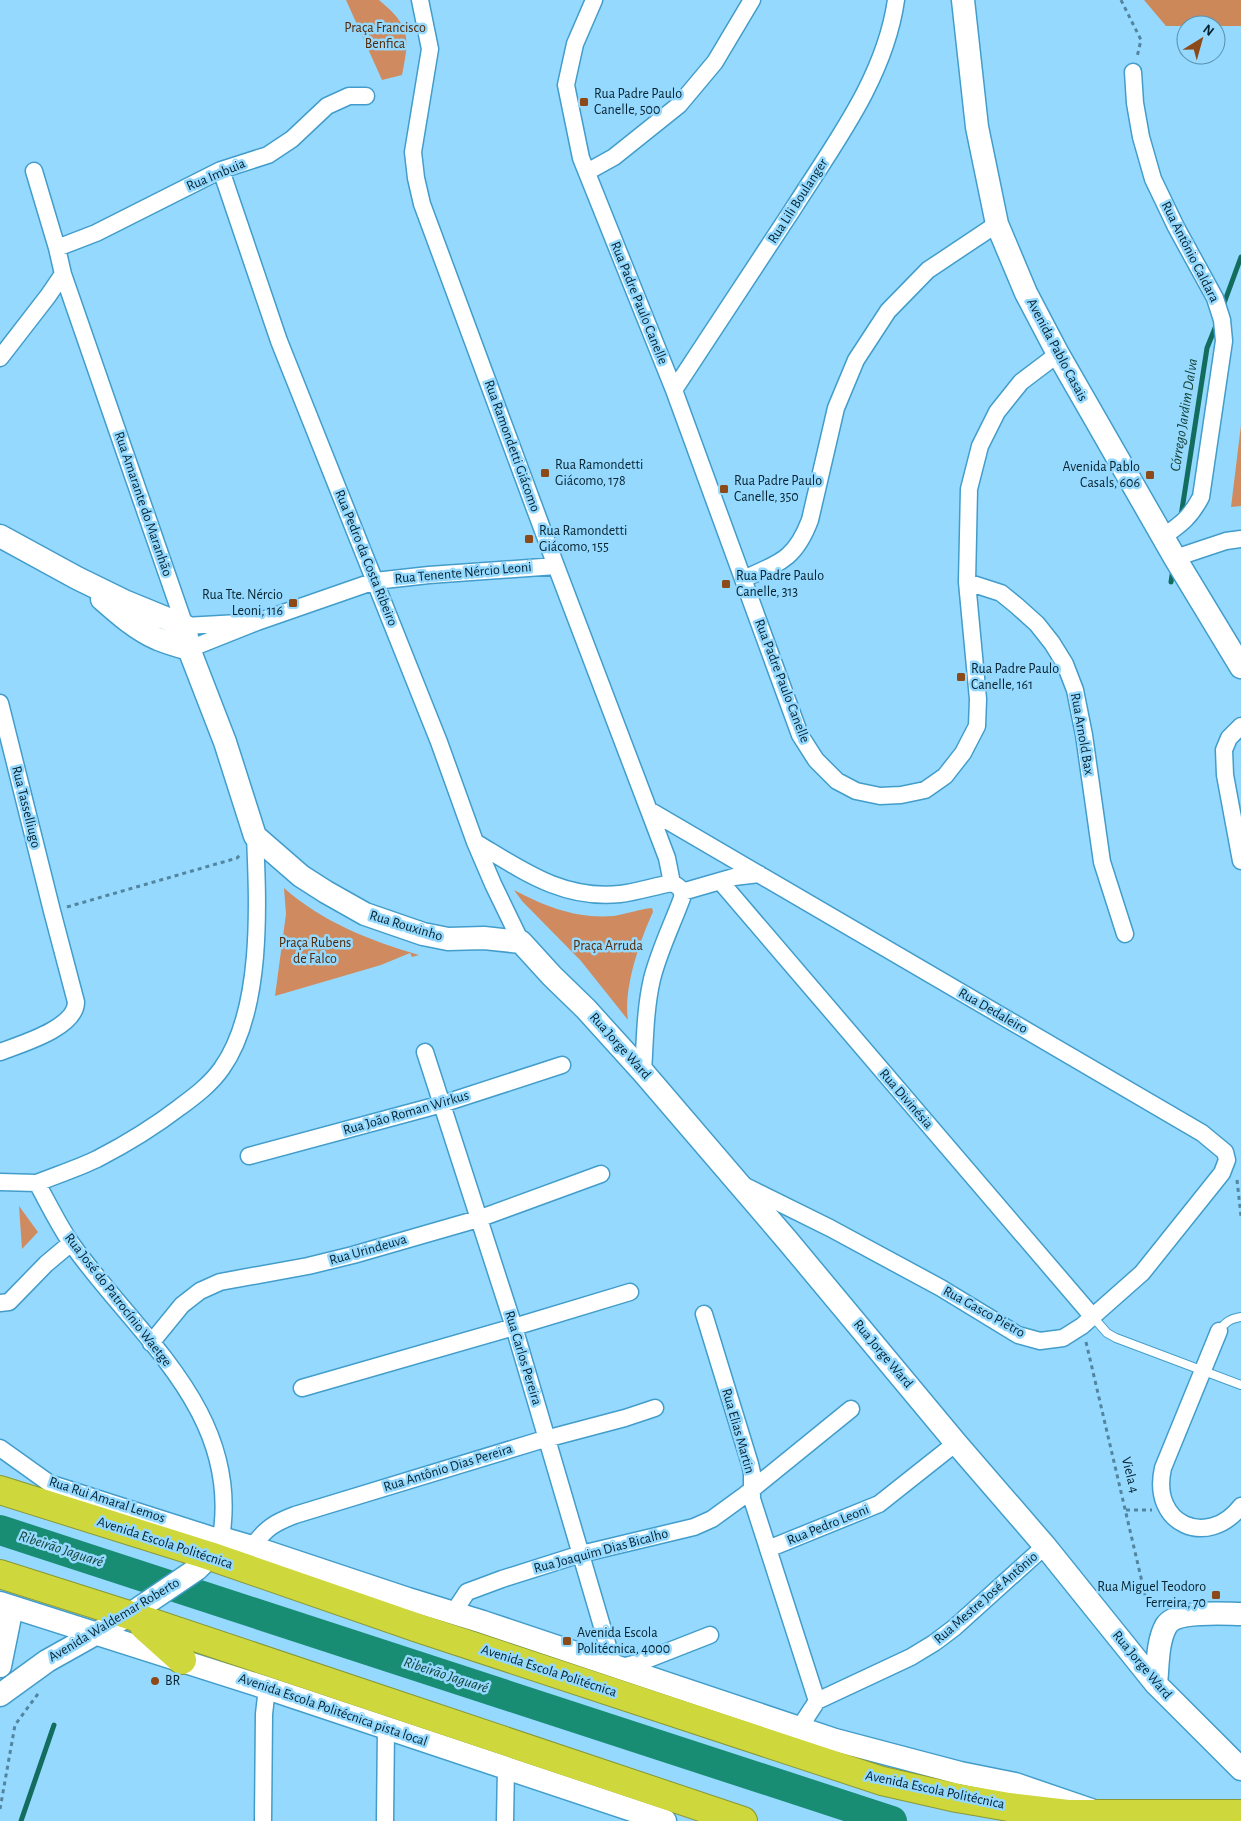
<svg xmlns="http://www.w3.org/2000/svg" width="1241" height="1821" viewBox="0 0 1241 1821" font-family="'Alegreya Sans',sans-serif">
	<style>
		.green { fill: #cf8b5f }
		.forest { fill: #cd885a }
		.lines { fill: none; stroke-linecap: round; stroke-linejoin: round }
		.stream { stroke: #136d5f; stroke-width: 5 }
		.river { stroke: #198d74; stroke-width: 30 }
		.lane-casing { stroke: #429dca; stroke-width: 10 }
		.street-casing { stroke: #429dca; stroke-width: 19 }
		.secondary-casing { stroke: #429dca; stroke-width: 25 }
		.highway-casing { stroke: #889837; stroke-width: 30 }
		.path { stroke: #53859f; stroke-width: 3; stroke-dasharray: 4 4; stroke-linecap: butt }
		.lane { stroke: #fff; stroke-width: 8 }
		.street { stroke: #fff; stroke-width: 16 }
		.secondary { stroke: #fff; stroke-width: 22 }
		.highway { stroke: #ced83c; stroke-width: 28 }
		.poi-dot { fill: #8c4a18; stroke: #95d9ff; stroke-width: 2 }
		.labels { text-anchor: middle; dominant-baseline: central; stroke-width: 5; stroke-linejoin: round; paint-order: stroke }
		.park-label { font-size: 14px; fill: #552803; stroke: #95d9ff }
		.poi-label { font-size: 14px; fill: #05222f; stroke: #95d9ff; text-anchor: start }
		.street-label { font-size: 14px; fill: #05222f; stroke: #95d9ff }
		.water-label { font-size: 15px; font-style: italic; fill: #144236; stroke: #95d9ff }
	</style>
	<rect width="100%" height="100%" fill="#95d9ff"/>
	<!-- green -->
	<path class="green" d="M346,0h33c31,26 31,36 23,75l-20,5z
		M1241,425v81l-10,1z
		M284,888c38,34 87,53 135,67l-7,2 -2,-4 -29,12 -106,31 11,-82z
		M514,890c32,17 63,29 100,26 13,-2 25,-7 38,-8l1,4c-13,28 -30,77 -25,108l-47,-59 -59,-60z
		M19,1206l19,26 -16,17z"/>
	<!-- forest -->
	<path class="forest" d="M1144,0h97v26h-75z"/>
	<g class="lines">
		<!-- stream -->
		<path class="stream" d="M1223,306l18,-49
			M1181,516l26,-168 10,-25
			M1171,582l2,-13
			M21,1821l33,-96"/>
		<!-- river -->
		<path class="river" d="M0,1530l892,291"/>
		<!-- lane casing -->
		<g class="lane-casing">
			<path id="lane" d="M1093,1317l14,16 9,5 125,47
				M1219,1331c6,-9 11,-12 22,-14"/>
		</g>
		<!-- street casing -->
		<g class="street-casing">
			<path id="street" d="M420,0l10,49 -17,103 3,26 6,26 134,362 111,292 5,25
				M594,0l-19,44 -9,41 15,73 93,232 126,345 16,25 21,21 19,10 24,5 21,-1 24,-5 20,-14 18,-23 14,-27 1,-27 -11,-117 2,-93 11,-43 17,-34 24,-30 37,-28
				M1133,72l2,31 6,34 12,42 23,48 39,71 7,22 2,21 -23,156c-11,21 -20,27 -38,40
				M221,170l58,171 160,401 36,100 18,42 28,58
				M34,171l23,77 6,26 122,352 72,-4
				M587,172l27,-15 65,-52 36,-43 37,-62
				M57,248l39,-15 125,-63 47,-15 24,-16 35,-33 22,-10h17
				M0,358l48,-62 15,-22
				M674,390c40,-60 79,-121 119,-181 41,-65 92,-131 103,-209
				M1175,558l51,-17 15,-2
				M743,579c36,-16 52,-19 67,-59l26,-112 20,-48 32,-49 40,-41 69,-46
				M967,582l34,11 16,13 20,18 15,19 13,21 10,26 9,45 18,127 23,72
				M189,649l68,-27 118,-41 54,-6 127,-9
				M0,703l52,208 24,91c0,26 -55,42 -76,50
				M1241,726l-12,12 -5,12 1,25 16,86
				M649,810l553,323 23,19 2,8 -5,13 -80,100 -60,53 -19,12 -23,3 -22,-6 -77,-47 -111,-60 -87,-43
				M475,842c47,28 87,58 145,52 17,-2 35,-8 52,-11 8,4 11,7 10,15 -10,27 -23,53 -30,81 -7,30 -7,62 -9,93
				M720,881l373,436
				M682,892l52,-15 25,-3
				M425,1052l89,275 100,340
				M249,1156l193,-52 120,-39
				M0,1182l37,1
				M0,1303l9,-1 37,-38 25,-21
				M704,1314l46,150 2,9v26l65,202 94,-44 23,-14 20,-15 91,-82
				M1219,1331l-56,137c-13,57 45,81 78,38
				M151,1343l31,-38 18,-14 20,-9 88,-16 45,-11 125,-36 123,-45
				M302,1388l212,-61 116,-35
				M0,1448l49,35 172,55c21,-127 -85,-203 -150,-295 -13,-19 -23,-40 -34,-60 20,-8 41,-15 60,-24 29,-15 57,-32 83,-52 15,-11 31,-23 42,-39 41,-58 36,-163 33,-232
				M252,1547c14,-19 22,-24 43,-32l243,-74 87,-23 30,-10
				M768,1549l111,-45 77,-61
				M453,1613l14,-21 35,-13 79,-25 113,-27 18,-8 33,-24 106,-86
				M618,1668l23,-6 69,-27
				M800,1727l17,-26
				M263,1821l1,-107 3,-26
				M385,1821l1,-93
				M505,1821l1,-53"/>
		</g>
		<!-- secondary casing -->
		<g class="secondary-casing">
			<path id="secondary" d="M963,0l14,127 20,97 29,69 32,61 117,204 66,109
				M0,536l77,42 47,23 61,25 4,23 36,93 30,94 46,40 25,16 39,22 58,20 25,5 36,-1 37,4 31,34 34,33 57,63 144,168 169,203 89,103 111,138 85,85
				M102,599c17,15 35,31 56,40 10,4 20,7 31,10
				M0,1603l267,85 398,133
				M0,1666l12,-59
				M1156,1684c2,-18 1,-42 10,-58 9,-16 58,-12 75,-12
				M0,1695l47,-34 82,-46 68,-46 13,-13 11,-18 31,9 156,52 75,23 352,118 125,33 55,11 76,26"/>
		</g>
		<!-- highway casing -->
		<g class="highway-casing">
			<path id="highway" d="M0,1490l210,66 208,72 464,153 75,17 52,9 59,7h173
				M0,1574l129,41 614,206
				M144,1626l38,34"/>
		</g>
		<!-- path -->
		<path class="path" d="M1121,0l20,40 -4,17
			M67,907l170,-49 3,-3
			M1237,1180l4,36
			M1086,1342l60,257 9,11
			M1126,1510h26
			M0,1809l15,-84 25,-34"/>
		<!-- lane -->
		<use href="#lane" class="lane"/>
		<!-- street -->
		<use href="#street" class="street"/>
		<!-- secondary -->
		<use href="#secondary" class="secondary"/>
		<!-- highway -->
		<use href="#highway" class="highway"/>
	</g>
	<!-- markers -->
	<g class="poi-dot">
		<rect x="579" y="97" width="10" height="10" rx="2.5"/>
		<rect x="540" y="468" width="10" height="10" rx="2.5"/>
		<rect x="1145" y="470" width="10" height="10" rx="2.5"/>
		<rect x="719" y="484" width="10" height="10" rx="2.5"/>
		<rect x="524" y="534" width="10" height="10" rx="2.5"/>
		<rect x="721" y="579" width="10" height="10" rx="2.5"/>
		<rect x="288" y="598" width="10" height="10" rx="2.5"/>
		<rect x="956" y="672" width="10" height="10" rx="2.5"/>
		<rect x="1211" y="1590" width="10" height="10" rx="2.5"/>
		<rect x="562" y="1636" width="10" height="10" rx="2.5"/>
		<circle cx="155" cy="1681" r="5"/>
	</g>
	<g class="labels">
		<!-- park labels -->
		<g class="park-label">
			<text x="385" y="28">Praça Francisco<tspan x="385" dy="16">Benfica</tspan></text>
			<text x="315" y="943">Praça Rubens<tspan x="315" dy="16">de Falco</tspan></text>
			<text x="608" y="946">Praça Arruda</text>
		</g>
		<!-- poi labels -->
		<g class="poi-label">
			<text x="594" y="94">Rua Padre Paulo<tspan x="594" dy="16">Canelle, 500</tspan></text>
			<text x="555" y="465">Rua Ramondetti<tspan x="555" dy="16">Giácomo, 178</tspan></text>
			<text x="1140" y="467" text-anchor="end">Avenida Pablo<tspan x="1140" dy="16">Casals, 606</tspan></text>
			<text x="734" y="481">Rua Padre Paulo<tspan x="734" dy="16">Canelle, 350</tspan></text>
			<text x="539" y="531">Rua Ramondetti<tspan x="539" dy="16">Giácomo, 155</tspan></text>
			<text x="736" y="576">Rua Padre Paulo<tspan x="736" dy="16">Canelle, 313</tspan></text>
			<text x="283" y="595" text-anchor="end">Rua Tte. Nércio<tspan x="283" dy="16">Leoni, 116</tspan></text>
			<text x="971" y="669">Rua Padre Paulo<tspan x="971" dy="16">Canelle, 161</tspan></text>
			<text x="1206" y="1587" text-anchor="end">Rua Miguel Teodoro<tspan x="1206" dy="16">Ferreira, 70</tspan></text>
			<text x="577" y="1633">Avenida Escola<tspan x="577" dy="16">Politécnica, 4000</tspan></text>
			<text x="165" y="1681">BR</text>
		</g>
		<!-- street labels -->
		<g class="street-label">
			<text transform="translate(216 175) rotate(-23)">Rua Imbuia</text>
			<text transform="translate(798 201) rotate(-57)">Rua Lili Boulanger</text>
			<text transform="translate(1190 252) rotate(63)">Rua Antônio Caldara</text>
			<text transform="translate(639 303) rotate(68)">Rua Padre Paulo Canelle</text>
			<text transform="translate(1057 350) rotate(62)">Avenida Pablo Casais</text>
			<text transform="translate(512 446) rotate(70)">Rua Ramondetti Giácomo</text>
			<text transform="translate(143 504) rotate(71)">Rua Amarante do Maranhão</text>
			<text transform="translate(366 558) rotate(68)">Rua Pedro da Costa Ribeiro</text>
			<text transform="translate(463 573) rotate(-5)">Rua Tenente Nércio Leoni</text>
			<text transform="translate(782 681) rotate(69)">Rua Padre Paulo Canelle</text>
			<text transform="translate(1082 734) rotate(80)">Rua Arnold Bax</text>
			<text transform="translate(26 807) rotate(76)">Rua Tasselliugo</text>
			<text transform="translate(406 926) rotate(17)">Rua Rouxinho</text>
			<text transform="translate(993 1011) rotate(30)">Rua Dedaleiro</text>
			<text transform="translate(620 1046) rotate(48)">Rua Jorge Ward</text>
			<text transform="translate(906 1099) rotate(49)">Rua Divinésia</text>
			<text transform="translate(406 1113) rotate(-16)">Rua João Roman Wirkus</text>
			<text transform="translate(368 1250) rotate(-16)">Rua Urindeuva</text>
			<text transform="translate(118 1300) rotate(52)">Rua José do Patrocínio Waetge</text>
			<text transform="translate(984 1312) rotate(29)">Rua Gasco Pietro</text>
			<text transform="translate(883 1354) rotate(50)">Rua Jorge Ward</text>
			<text transform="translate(523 1358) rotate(73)">Rua Carlos Pereira</text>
			<text transform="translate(738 1431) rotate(74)">Rua Elias Martin</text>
			<text transform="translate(448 1468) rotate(-17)">Rua Antônio Dias Pereira</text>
			<text transform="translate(1130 1475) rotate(76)">Viela 4</text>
			<text transform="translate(107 1500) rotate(18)">Rua Rui Amaral Lemos</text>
			<text transform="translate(828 1525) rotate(-22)">Rua Pedro Leoni</text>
			<text transform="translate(165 1543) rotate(18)">Avenida Escola Politécnica</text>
			<text transform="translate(601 1551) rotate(-15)">Rua Joaquim Dias Bicalho</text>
			<text transform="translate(986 1598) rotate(-41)">Rua Mestre José Antônio</text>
			<text transform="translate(114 1620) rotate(-31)">Avenida Waldemar Roberto</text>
			<text transform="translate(1142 1665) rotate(50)">Rua Jorge Ward</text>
			<text transform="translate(549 1671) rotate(18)">Avenida Escola Politécnica</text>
			<text transform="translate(333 1710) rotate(19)">Avenida Escola Politécnica pista local</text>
			<text transform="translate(935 1790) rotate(12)">Avenida Escola Politécnica</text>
		</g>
		<!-- water labels -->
		<g class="water-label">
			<text transform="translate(1184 415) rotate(-81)">Córrego Jardim Dalva</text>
			<text transform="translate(61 1549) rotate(18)">Ribeirão Jaguaré</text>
			<text transform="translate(446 1675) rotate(18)">Ribeirão Jaguaré</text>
		</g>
	</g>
	<!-- north arrow -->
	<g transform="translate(1201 40) rotate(37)"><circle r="24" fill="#95d9ff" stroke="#5b90ac"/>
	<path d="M0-4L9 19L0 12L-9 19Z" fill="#8c4a18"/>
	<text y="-8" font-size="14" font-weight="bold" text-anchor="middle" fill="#05222f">N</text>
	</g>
</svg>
